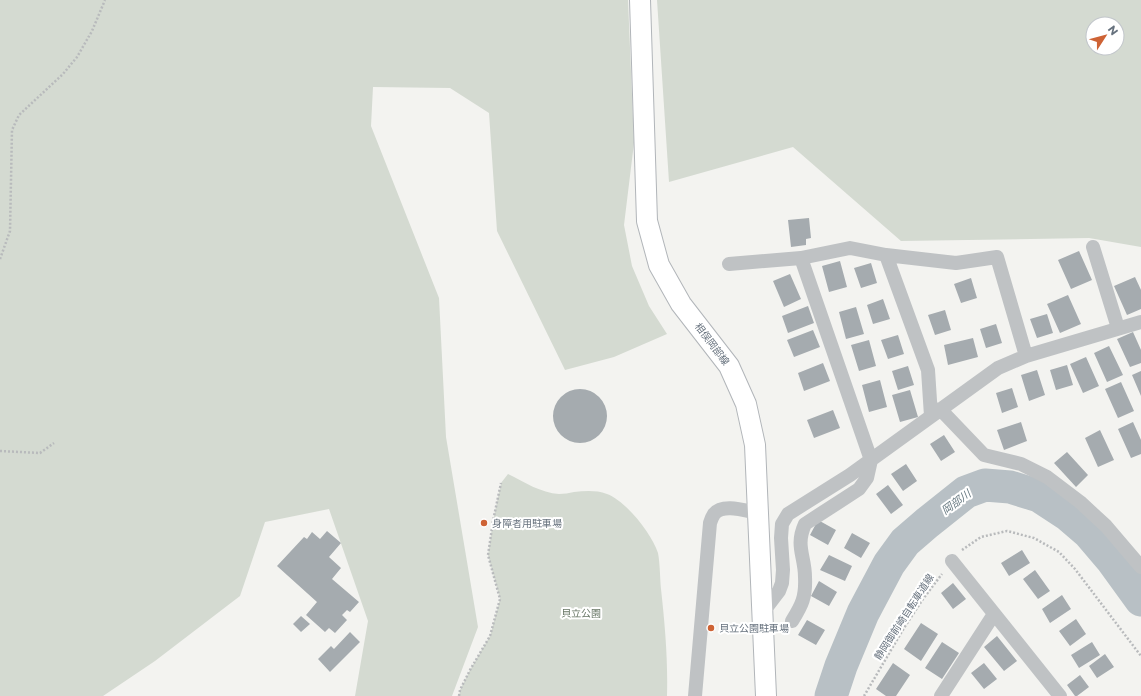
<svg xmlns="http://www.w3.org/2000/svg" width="1141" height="696" viewBox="0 0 1141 696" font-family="Montserrat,'Noto Sans JP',sans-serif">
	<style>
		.green { fill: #d4dad1; fill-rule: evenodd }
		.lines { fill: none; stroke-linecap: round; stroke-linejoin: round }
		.river { stroke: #b8c0c5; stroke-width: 33 }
		.building { fill: #a5abaf }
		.secondary-casing { stroke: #b1b5b9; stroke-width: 22 }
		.path { stroke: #b8babc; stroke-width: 2.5; stroke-dasharray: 2 2; stroke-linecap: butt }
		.minor { stroke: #bfc2c4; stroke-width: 14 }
		.secondary { stroke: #fff; stroke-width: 20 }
		.poi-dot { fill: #ce6335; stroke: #fff; stroke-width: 1.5 }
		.labels { text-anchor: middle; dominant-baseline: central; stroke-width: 4; stroke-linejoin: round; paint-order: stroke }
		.street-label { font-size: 10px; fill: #66717d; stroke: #fff }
		.poi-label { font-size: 10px; fill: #66717d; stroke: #fff; text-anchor: start }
		.park-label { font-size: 10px; fill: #667564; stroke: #fff }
		.water-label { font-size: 11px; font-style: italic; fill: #677981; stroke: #fff }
	</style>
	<rect width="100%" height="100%" fill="#f3f3f0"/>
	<!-- green -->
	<path class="green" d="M0,0h628l6,143 -10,82 8,41 17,40 18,28 -53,23 -49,13 -68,-139 -8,-118 -39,-25 -77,-1 -2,39 68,172 7,139 32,190 -26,69h-97l13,-75 -39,-112 -64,13 -25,74 -85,65 -52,35h-103z
		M657,0h484v247l-52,-9 -188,3 -108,-94 -124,35zM1093,24h24v24h-24z
		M508,474c16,8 33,19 51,20 5,0 10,-1 15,-2 11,-1 22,-2 33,2 19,7 45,40 51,59 2,10 2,26 3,36 4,36 7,71 6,107h-208l1,-6 10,-20 20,-34 10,-37 -12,-44 5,-34 8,-38z"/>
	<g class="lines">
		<!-- river -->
		<path class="river" d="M831,696l10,-30 22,-53 26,-49 16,-22 22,-19 39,-31 19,-7 25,2 29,9 29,19 21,18 23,27 29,40"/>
	</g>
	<!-- building -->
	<path class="building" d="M809,218l2,20 -5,1v6l-15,2 -3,-27z
		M1079,251l13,29 -21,9 -13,-29z
		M840,261l7,26 -18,5 -7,-26z
		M871,263l6,20 -16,5 -7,-20z
		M790,274l11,25 -17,8 -11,-26z
		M1135,277l6,13v19l-14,6 -13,-29z
		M971,278l6,20 -16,5 -7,-19z
		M1068,295l13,29 -21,9 -13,-29z
		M883,299l7,20 -17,5 -6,-19z
		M808,306l6,17 -26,10 -6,-17z
		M856,307l8,27 -18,5 -7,-27z
		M945,310l6,20 -16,5 -7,-20z
		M1047,314l6,19 -16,5 -7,-19z
		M996,324l6,19 -16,5 -6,-19z
		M813,330l7,17 -26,10 -7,-17z
		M1133,332l8,18v13l-11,4 -13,-28z
		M898,335l6,19 -16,5 -7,-19z
		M973,338l5,19 -30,8 -4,-20z
		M869,340l7,26 -17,5 -8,-26z
		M1109,346l14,29 -16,7 -13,-29z
		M1086,357l13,29 -16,7 -13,-29z
		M823,363l7,18 -26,10 -6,-18z
		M1067,365l6,20 -17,5 -6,-20z
		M908,366l6,19 -16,5 -6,-19z
		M1037,370l8,25 -16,6 -8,-26z
		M1141,371v25l-9,-21z
		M880,380l7,27 -18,5 -7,-27z
		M1121,382l13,29 -16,7 -13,-29z
		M1012,388l6,19 -16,6 -6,-20z
		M553 416a27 27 0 1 1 54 0a27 27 0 1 1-54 0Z
		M910,390l8,27 -18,5 -8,-27z
		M833,410l7,18 -26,10 -7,-18z
		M1021,422l6,19 -23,9 -7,-20z
		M1133,422l8,18v14l-10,4 -13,-29z
		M1100,430l14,30 -16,7 -13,-29z
		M944,435l11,17 -14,9 -11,-17z
		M1067,452l21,23 -12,12 -22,-24z
		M906,464l11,17 -14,10 -12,-17z
		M888,485l15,20 -12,9 -15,-20z
		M818,520l18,10 -8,15 -18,-10z
		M327,531l14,12 -12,14 12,11 -9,11 27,23 -9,10 -3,-2 -5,5 5,5 -12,13 -6,-5 -4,4 -19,-17 11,-13 -40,-36 27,-29 3,2 5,-7 8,7z
		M852,533l18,10 -9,15 -17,-10z
		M1022,550l8,13 -21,13 -8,-13z
		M829,555l23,11 -7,15 -25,-11z
		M1035,570l15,21 -12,8 -15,-20z
		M819,581l18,11 -8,14 -18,-10z
		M953,583l13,16 -13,10 -12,-16z
		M1062,595l9,14 -21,14 -8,-14z
		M301,616l9,8 -9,8 -8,-8z
		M1076,619l10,15 -16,12 -11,-15z
		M807,620l18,10 -9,15 -18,-10z
		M921,623l17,11 -17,27 -17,-12z
		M350,632l10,10 -30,30 -12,-13 13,-13 3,3z
		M997,636l20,25 -13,10 -20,-24z
		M942,642l17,11 -17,26 -17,-11z
		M1092,642l8,13 -21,13 -8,-13z
		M1105,654l9,13 -17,11 -8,-12z
		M893,663l17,12 -14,21h-10l-10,-7z
		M984,663l13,16 -13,10 -13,-16z
		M1080,675l9,12 -12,9h-2l-8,-11z"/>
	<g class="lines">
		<!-- secondary casing -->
		<g class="secondary-casing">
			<path id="secondary" d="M640,0l7,221 12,44 22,39 48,62 17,38 9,41 11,251"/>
		</g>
		<!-- path -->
		<path class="path" d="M0,259l10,-28 2,-101 7,-15 44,-41 14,-17 15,-26 13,-31
			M0,451l40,2 14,-10
			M962,550l19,-13 26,-6 27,7 25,14 16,17 66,87
			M459,696l1,-6 10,-20 20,-34 10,-37 -12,-44 5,-34 8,-38
			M864,696l40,-68 19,-29 19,-25"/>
		<!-- minor -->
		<path class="minor" d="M1093,247l25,81
			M886,255l42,115 3,46
			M729,264l72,-6 49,-10 36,7 70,8 41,-6 29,99
			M940,409l44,46 37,9 26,13 33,25 26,24 35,41
			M952,561l108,135
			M763,612l16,-21 3,-8 1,-13 -2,-32 1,-14 6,-10 62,-39 148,-107 28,-12 115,-34
			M792,621c10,-16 14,-24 13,-44 0,-21 -10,-31 0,-53l54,-35 8,-11 4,-18 -70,-202
			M695,696l15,-173c1,-3 2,-6 4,-9 9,-11 32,-3 44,-1
			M941,696l53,-82"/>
		<!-- secondary -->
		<use href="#secondary" class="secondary"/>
	</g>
	<!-- markers -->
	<g class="poi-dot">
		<circle cx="484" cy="523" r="4"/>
		<circle cx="711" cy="628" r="4"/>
	</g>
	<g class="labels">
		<!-- street labels -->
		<g class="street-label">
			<text transform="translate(712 344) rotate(53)">相俣岡部線</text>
			<text transform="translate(904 617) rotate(-57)">静岡御前崎自転車道線</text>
		</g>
		<!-- poi labels -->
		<g class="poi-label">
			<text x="492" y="523">身障者用駐車場</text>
			<text x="719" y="628">貝立公園駐車場</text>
		</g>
		<!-- park labels -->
		<g class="park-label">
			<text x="581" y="613">貝立公園</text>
		</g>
		<!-- water labels -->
		<g class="water-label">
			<text transform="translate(956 502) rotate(-36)">岡部川</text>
		</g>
	</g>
	<!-- north arrow -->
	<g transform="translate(1105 36) rotate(54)"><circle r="19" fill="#ffffff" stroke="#c2c6cb"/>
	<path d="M0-3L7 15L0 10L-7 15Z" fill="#ce6335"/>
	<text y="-6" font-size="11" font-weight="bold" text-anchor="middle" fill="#66717d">N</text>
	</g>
</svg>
